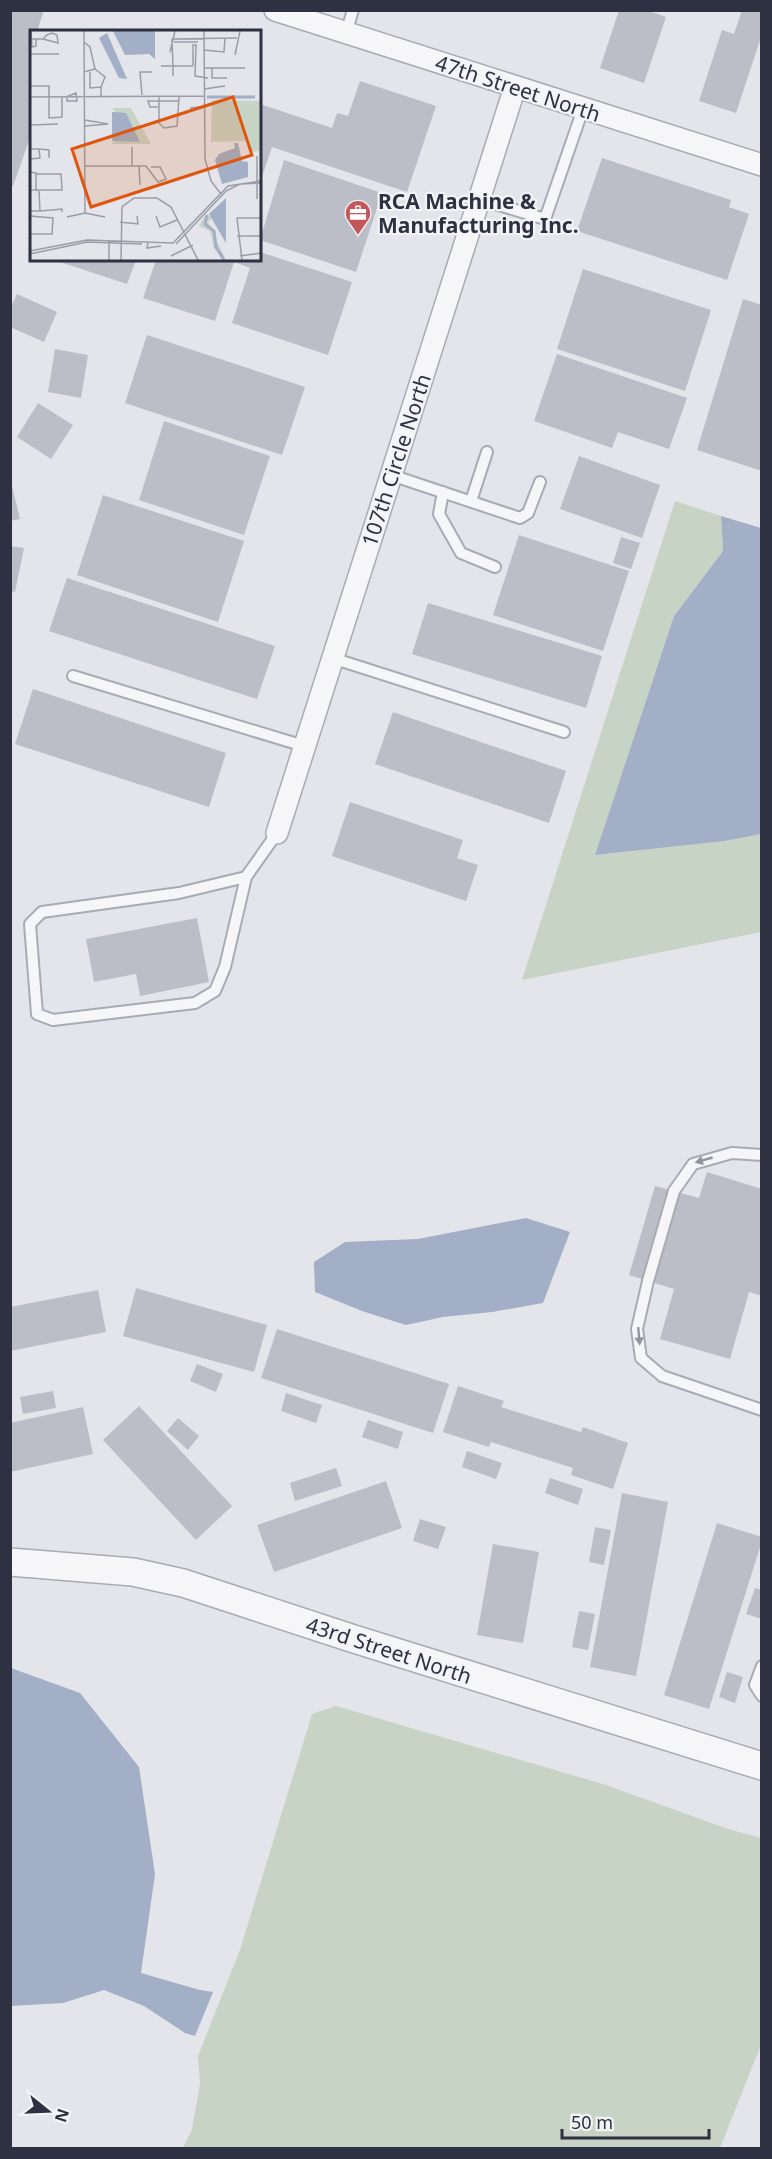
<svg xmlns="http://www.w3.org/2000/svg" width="772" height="2159" viewBox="0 0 772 2159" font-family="'Noto Sans',sans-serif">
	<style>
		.green { fill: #c7d3c5 }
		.water { fill: #a2afc6 }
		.building { fill: #bbbec6 }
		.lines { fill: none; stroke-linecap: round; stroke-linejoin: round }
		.service-casing { stroke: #a9abb4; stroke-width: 14 }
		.minor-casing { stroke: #a9abb4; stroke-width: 24 }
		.tertiary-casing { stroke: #a9abb4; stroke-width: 30 }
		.service { stroke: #f6f6f9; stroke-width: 10 }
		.minor { stroke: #f6f6f9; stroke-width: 21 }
		.tertiary { stroke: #f6f6f9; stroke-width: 27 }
		.oneway { fill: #92949d }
		.labels { text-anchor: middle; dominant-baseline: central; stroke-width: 4.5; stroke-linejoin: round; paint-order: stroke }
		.street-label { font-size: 21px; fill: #2d3141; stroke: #f3f4f7 }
		.poi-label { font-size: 21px; font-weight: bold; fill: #2d3141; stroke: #f3f4f7; text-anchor: start }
		.inset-river { fill: none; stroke: #a2afc6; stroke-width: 3 }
		.inset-road { fill: none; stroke: #9a9da6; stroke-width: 1.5 }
		.view { fill: #df570f; fill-opacity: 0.15; stroke: #df570f; stroke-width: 3 }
		.inset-edge { fill: none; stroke: #2d3141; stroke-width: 3 }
	</style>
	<rect width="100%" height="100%" fill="#e3e5ea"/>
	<!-- green -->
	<path class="green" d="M675,501l46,15 2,35 -49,65 -79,239 130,-14 36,-7v98l-239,48z
		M336,1706l270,79 122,44 33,9v207l-41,103h-537l9,-19 8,-45 -2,-28 42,-106 72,-236z"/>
	<!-- water -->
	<path class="water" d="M721,516l40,12v306l-36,7 -130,14 79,-239 49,-65z
		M526,1218l44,14 -27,71 -51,9 -49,5 -37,8 -44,-14 -47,-19 -1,-30 31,-20 73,-3z
		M11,1668l69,25 59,74 16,107 -14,99 59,17 13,2 -18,44 -10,-3 -41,-27 -40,-16 -41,13 -52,3z"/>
	<!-- building -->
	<path class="building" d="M10,10h34l-7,22h-5v100l-19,54 -3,-1z
		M619,10h27l20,7 -22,66 -44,-15z
		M742,10l20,2v22l-26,79 -37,-12 23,-71 12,4z
		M360,81l76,25 -29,86 -135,-45 -12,36v-79l72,24 5,-15 11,3z
		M602,158l129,42 -2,7 20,7 -22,66 -150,-49z
		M284,160l98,33 -26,79 -96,-32z
		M260,252l92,30 -24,73 -96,-32 18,-55 -16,-6 -19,59 -72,-23 13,-38h104z
		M54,260h82l-9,24z
		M583,269l128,41 -26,81 -128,-42z
		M17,294l40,18 -13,30 -34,-15v-18z
		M743,299l19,6v166l-65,-21z
		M147,335l158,52 -23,68 -157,-52z
		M55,349l33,6 -7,43 -33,-6z
		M557,354l130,44 -18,51 -51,-17 -6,16 -78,-27z
		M38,403l35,22 -22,34 -34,-22z
		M164,421l106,35 -26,79 -105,-35z
		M579,456l81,29 -18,53 -82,-29z
		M10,477l10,42 -10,2z
		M103,495l141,46 -26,81 -141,-47z
		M519,535l110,36 -26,80 -110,-36z
		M621,537l19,6 -9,26 -18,-6z
		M10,546l14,2 -9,44 -5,-1z
		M67,578l208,68 -18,53 -208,-68z
		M428,603l174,53 -16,52 -174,-54z
		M33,689l193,64 -17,54 -194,-63z
		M393,712l173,59 -17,52 -174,-59z
		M350,802l113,38 -6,18 21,7 -12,36 -134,-45z
		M197,918l12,64 -69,14 -4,-22 -42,8 -8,-43z
		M707,1172l55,17v107l-13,-4 -19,67 -70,-20 14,-50 -45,-14 26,-89 44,12z
		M136,1288l131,37 -13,47 -131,-36z
		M98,1290l8,42 -96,19v-44z
		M277,1329l172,55 -16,49 -172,-55z
		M197,1364l26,10 -7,18 -26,-11z
		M458,1386l46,15 -3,6 80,25 2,-5 45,16 -15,46 -42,-14 2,-7 -82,-26 -2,5 -46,-15z
		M53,1391l3,17 -33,6 -3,-17z
		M286,1393l36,12 -6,18 -35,-12z
		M139,1406l93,100 -36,34 -93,-100z
		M83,1407l10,47 -83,18v-49z
		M178,1418l21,18 -11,14 -21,-19z
		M368,1420l35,12 -5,17 -36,-12z
		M467,1451l35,12 -6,16 -34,-12z
		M336,1468l6,18 -47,15 -5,-18z
		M550,1478l33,11 -5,16 -33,-12z
		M386,1481l16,47 -128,44 -17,-47z
		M622,1493l46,9 -32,174 -46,-9z
		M420,1519l26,8 -8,22 -25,-8z
		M717,1523l45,14v4l-53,168 -45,-14z
		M595,1527l16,3 -7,35 -15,-3z
		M493,1544l46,8 -16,91 -46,-8z
		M755,1588l7,2v29l-16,-5z
		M579,1611l16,3 -7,36 -16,-3z
		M727,1672l16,5 -8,26 -16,-6z"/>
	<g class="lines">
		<!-- service casing -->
		<g class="service-casing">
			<path id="service" d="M346,33l7,-23
				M479,199l66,20 38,-110
				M391,475l129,43 8,-5 12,-31
				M443,492l-4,22 22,39 34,14
				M471,501l16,-49
				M332,658l232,74
				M73,676l231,70
				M246,877l-21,90 -10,24 -20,12 -142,17 -16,-6 -7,-90 12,-12 137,-19 67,-16 31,-44
				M762,1155l-30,-2 -39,11 -19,27 -26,90 -11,48 4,29 21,18 100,34
				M762,1666l-7,19 7,11"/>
		</g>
		<!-- minor casing -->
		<g class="minor-casing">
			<path id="minor" d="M275,10l487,155
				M277,833l238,-746"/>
		</g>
		<!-- tertiary casing -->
		<g class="tertiary-casing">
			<path id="tertiary" d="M10,1562l123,10 50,11 171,56 408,127"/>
		</g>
		<!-- service -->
		<use href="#service" class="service"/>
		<!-- minor -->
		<use href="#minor" class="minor"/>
		<!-- tertiary -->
		<use href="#tertiary" class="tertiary"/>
	</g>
	<!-- one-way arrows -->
	<defs><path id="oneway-solid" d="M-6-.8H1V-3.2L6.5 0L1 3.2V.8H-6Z" transform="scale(1.5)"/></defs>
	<g class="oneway">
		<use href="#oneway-solid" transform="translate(704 1160) rotate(164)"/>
		<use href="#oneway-solid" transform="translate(639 1336) rotate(85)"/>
	</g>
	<!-- icons -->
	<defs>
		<g id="office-pin" transform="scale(1.35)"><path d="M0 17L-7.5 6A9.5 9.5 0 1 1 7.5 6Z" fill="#c25658" stroke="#f3f4f7"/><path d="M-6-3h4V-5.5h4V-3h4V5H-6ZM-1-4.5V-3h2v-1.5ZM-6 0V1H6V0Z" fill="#fff"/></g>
	</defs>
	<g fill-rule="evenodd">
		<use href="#office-pin" x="358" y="213"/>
	</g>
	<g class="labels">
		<!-- street labels -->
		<g class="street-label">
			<text transform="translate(518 88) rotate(18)">47th Street North</text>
			<text transform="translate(396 460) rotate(-72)">107th Circle North</text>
			<text transform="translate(389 1650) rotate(18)">43rd Street North</text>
		</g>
		<!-- poi labels -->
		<g class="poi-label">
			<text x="378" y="201">RCA Machine &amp;<tspan x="378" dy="24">Manufacturing Inc.</tspan></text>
		</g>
	</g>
	<!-- overview -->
	<g transform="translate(30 30)">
		<rect width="231" height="231" fill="#e3e5ea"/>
		<path d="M182,70l49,1v50l-9,1 -4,-11 -37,1zM82,78h19l20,36h-39l3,-4 25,1zM176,184l6,4 -4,4 18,38 -12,-12 -4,-17 -11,-5z" fill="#c7d3c5"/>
		<path d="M83,1h42v28l-6,-5 -24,1zM77,3l20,46 -8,-1 -20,-40zM82,82l14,1 14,29 -28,-1zM204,113h4l4,18 6,1v15l-26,7 -7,-24 4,-6 16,-6zM196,168v45l-17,-29z" fill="#a2afc6"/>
		<path class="inset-river" d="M177,67h48M177,185l-2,9 9,7 2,16 8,13"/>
		<path class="inset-road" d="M1,1l1,16 4,-1v-7M54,1l1,182M174,1l1,128 6,22 10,13M0,9h13l4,-4 5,-2 5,2 1,8 -15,-4M142,9l65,-1M142,9l1,27h20M54,12l6,5 5,22 -11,3M144,12h24M174,20l20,2 1,-14M140,22l5,-21M0,24h29M205,25l5,-24M131,36h12v10M163,36v-21h3l-1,31 13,2M174,38h8v10h15M182,38h33M65,39l10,8 -4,10M60,42v16l11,-1v9M0,56h19v32l13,-1v-20M174,59l21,-3M112,65l-2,-23h12M129,66v27l5,5 13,-2 2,-29M0,67l174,-1M36,67l10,-4 1,8h-10v-4M128,77h-8l-2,-6h31M170,77l-10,1 14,-1M55,90l23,4 -23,2M0,95l28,-1M102,117v19M0,119h9l1,9 -10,1M9,119l10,1v8M227,126v43M55,136h61l12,16 8,-3 -6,-12h-9M109,136l1,19M0,142l6,1v18M0,160h32l-1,-16h-25M0,181h10l-1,-20M10,181l22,-2v3M0,186l23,2 -1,16h-22M126,186l4,11 17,-7M37,187l18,-4 20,4M90,192l18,2 -1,-8M207,206h24M79,210v20M118,212l-1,6 14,-2M146,214l50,-53 14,-7 21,-1M0,221l57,-11 86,3 55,-57 33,-5M0,224l57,-12 55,2M141,226l22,-11M210,226l21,-3M91,230l1,-53 12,-9h23l14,9 27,53M212,230l-5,-42h24"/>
		<path class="view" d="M203,67l19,58 -161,52 -19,-58z"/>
		<rect width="231" height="231" class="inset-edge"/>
	</g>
	<!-- border -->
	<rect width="772" height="2159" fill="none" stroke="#2d3141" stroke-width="24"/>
	<!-- north arrow -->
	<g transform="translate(48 2111) rotate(108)" stroke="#f3f4f7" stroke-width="4.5" paint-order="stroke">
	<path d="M0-4.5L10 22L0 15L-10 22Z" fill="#2d3141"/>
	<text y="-9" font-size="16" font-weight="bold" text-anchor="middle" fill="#2d3141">N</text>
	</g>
	<!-- scale -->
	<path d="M562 2129v9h147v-9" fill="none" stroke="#2d3141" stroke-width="3"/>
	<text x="571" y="2129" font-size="18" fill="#2d3141" stroke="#f3f4f7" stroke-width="4.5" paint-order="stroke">50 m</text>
</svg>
